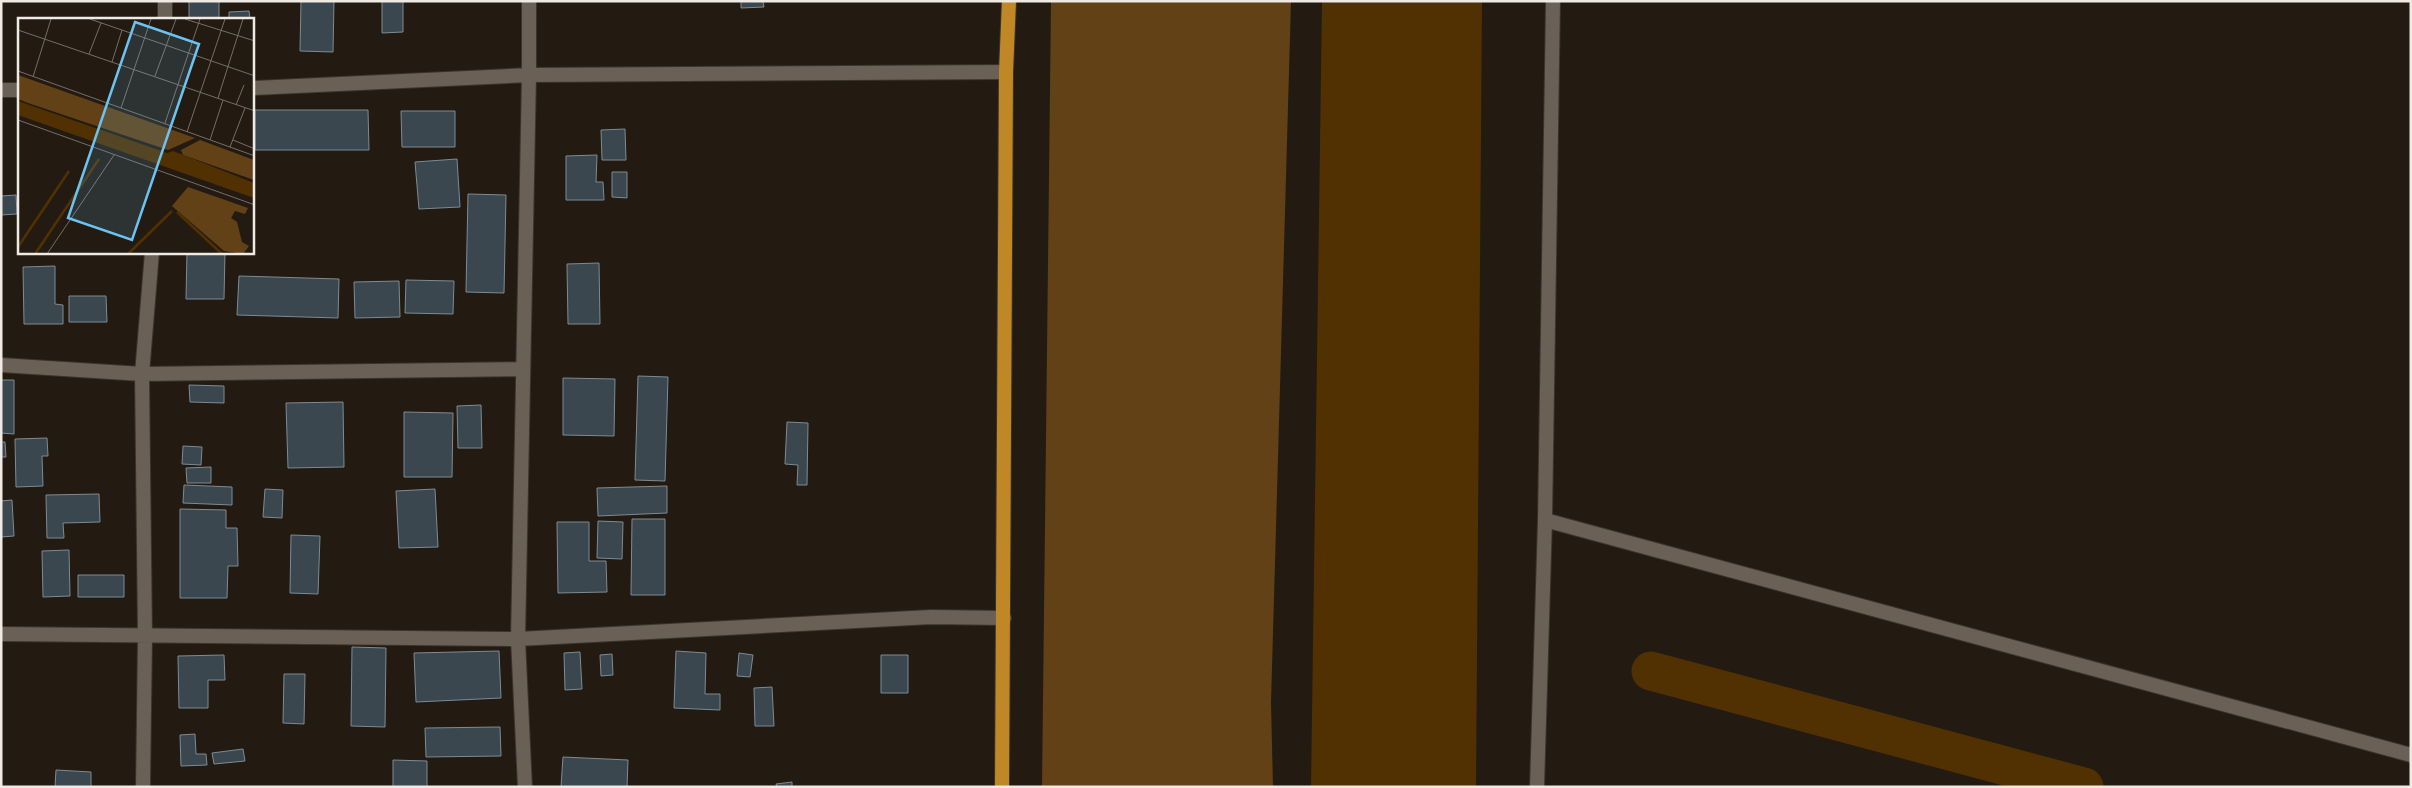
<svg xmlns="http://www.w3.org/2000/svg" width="2412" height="788" viewBox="0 0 2412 788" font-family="'PT Sans Narrow',sans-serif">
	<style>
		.forest { fill: #624116 }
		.water { fill: #513102 }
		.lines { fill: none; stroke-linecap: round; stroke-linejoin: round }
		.canal { stroke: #513102; stroke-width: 39 }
		.building { fill: #3b474f; stroke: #7d8b94 }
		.minor-casing { stroke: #3a342e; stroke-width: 16 }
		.primary-casing { stroke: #3a342e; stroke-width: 16 }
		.minor { stroke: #6a6055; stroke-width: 14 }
		.primary { stroke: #c08726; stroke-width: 14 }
		.inset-river { fill: none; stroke: #513102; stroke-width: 2.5 }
		.inset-road { fill: none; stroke: #756e66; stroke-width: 1 }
		.view { fill: #6cc3f2; fill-opacity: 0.15; stroke: #6cc3f2; stroke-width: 2.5 }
		.inset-edge { fill: none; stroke: #f0eae4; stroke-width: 2.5 }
	</style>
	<rect width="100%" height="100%" fill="#231b12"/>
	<!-- forest -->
	<path class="forest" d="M1051,1h240l-20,702 2,84h-231z"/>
	<!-- water -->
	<path class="water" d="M1322,1h160l-6,786h-165z"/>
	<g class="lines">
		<!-- canal -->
		<path class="canal" d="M1651,671l433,116"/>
	</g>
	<!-- building -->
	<path class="building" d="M189,1h30v18h-30z
		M301,1h33l-1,51 -33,-1z
		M382,1h21v31l-21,1z
		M741,1h22l1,6 -23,1z
		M249,11l1,8h-21v-7z
		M255,110h113l1,40h-114z
		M401,111h54v36h-53z
		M625,129l1,31h-24l-1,-30z
		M597,155l-1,27h7l1,18h-38v-44z
		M457,159l3,48 -41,2 -4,-47z
		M612,172h15v26l-15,-1z
		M468,194l38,1 -2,98 -38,-1z
		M16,195l1,19 -16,1v-19z
		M187,252h38l-1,47h-38z
		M599,263l1,61h-32l-1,-60z
		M55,266v38l8,1v19h-39l-1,-57z
		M239,276l100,3 -1,39 -101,-3z
		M406,280l48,1 -1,33 -48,-1z
		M399,281l1,36 -45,1 -1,-36z
		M69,296h37l1,26h-38z
		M638,376l30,1 -3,104 -30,-1z
		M563,378l52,1 -1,57 -51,-1z
		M1,380h13v54l-13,-1z
		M189,385l35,1v17l-34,-1z
		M343,402l1,65 -56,1 -2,-65z
		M481,405l1,43h-24l-1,-42z
		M404,412l49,1 -1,64h-48z
		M787,422l21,1 -1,62h-10l1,-20 -13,-1z
		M47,438l1,18h-6l1,30 -27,1 -1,-48z
		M1,442h4l1,15h-5z
		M183,446l19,1 -1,18 -19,-1z
		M211,467v16h-24l-1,-15z
		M184,485l48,2v18l-49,-2z
		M667,486v27l-69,3 -1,-28z
		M265,489l18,1 -1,28 -19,-1z
		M435,489l3,58 -39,1 -3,-57z
		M99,494l1,28 -37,1 1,15h-17l-1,-43z
		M12,500l2,36 -13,1v-36z
		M180,509l46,1v18h11l1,38h-10l-1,32h-47z
		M632,519h33v76h-34z
		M598,521l25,1 -1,37 -25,-1z
		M557,522h32v39h17l1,31 -49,1z
		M291,535l29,1 -2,58 -28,-1z
		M69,550l1,46 -27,1 -1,-46z
		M78,575h46v22h-46z
		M352,647l34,1 -1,79 -34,-1z
		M499,651l2,47 -85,4 -2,-49z
		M676,651l30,2 -1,41h15v16l-46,-2z
		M580,652l2,37 -17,1 -1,-37z
		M739,653l14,2 -3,22 -13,-1z
		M612,654l1,21 -12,1 -1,-21z
		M224,655l1,25h-17v28h-29l-1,-52z
		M881,655h27v38h-27z
		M284,674h21l-1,50 -21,-1z
		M772,687l2,39h-19l-1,-38z
		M500,727l1,29 -75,1 -1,-29z
		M195,734l1,20h10l1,11 -26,1 -1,-31z
		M243,749l2,12 -31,3 -2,-11z
		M563,757l65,3 -1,27h-66z
		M393,760l34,1v26h-34z
		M56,770l35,2v15h-36z
		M792,782v5h-15l-1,-3z"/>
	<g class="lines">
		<!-- minor casing -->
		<g class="minor-casing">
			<path id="minor" d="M165,19v-18
				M252,88l277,-13 477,-3
				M1,90h18
				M1,365l141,9 380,-5
				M1545,520l866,235
				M1,634l517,5 413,-22 73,1
				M143,787l2,-150 -3,-263 10,-122
				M525,787l-7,-148 11,-564v-74
				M1537,787l8,-267 8,-519"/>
		</g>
		<!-- primary casing -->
		<g class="primary-casing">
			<path id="primary" d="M1002,787l4,-715 3,-71"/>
		</g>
		<!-- minor -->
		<use href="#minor" class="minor"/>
		<!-- primary -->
		<use href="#primary" class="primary"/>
	</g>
	<!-- overview -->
	<g transform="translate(18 18)">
		<rect width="236" height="236" fill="#231b12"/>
		<path d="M0,57l14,5 163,58 -27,12 -140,-47 -10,-4zM182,122l54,20v20l-71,-25 -2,-5zM170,169l60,21 -3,6 -10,-3 -4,7 6,4 5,20 7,4 -6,8 -19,-3 -52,-45z" fill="#624116"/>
		<path d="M0,83l149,52 6,-2 81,32v15l-236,-83z" fill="#513102"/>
		<path class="inset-river" d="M159,194l45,42M0,229l51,-76M17,236l64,-95M110,236l44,-43"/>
		<path class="inset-road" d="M72,1l165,57M167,1l70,22M0,12l237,81M71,36l12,-31M94,44l10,-32M0,53l237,85M137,58l21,-57M15,59l18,-58M200,80l25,-79M218,87l8,-20M103,90l30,-89M0,102l237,85M147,105l35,-104M169,114l38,-113M192,122l13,-40M215,122l22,9M212,129l15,-39M29,236l67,-99"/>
		<path class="view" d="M117,4l64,22 -67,196 -64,-22z"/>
		<rect width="236" height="236" class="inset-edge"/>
	</g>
	<!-- border -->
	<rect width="2412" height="788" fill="none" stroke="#f0eae4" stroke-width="5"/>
</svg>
